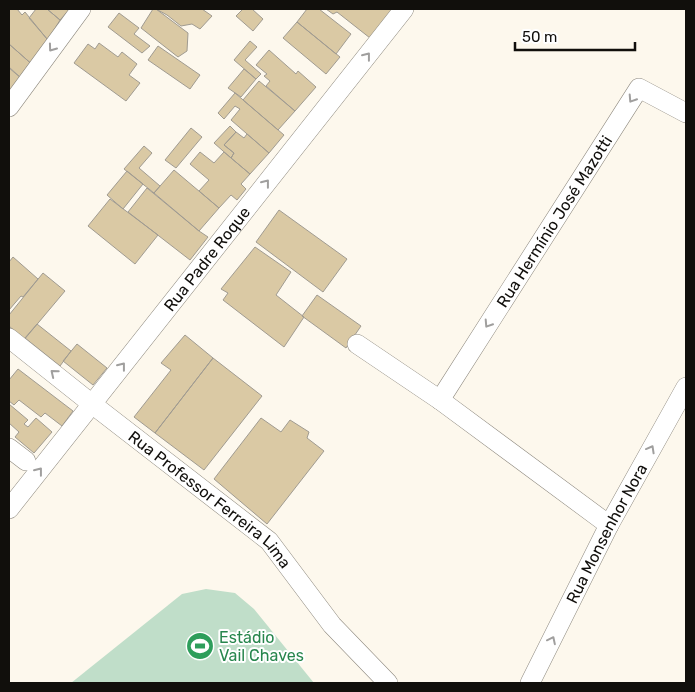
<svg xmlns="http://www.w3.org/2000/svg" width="695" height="692" viewBox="0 0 695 692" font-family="Rubik,sans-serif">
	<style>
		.green { fill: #c0dec9 }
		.building { fill: #dac9a4; stroke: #a09b91 }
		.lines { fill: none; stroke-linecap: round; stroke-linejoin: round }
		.minor-casing { stroke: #8d887e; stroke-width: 20 }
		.minor { stroke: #fff; stroke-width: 19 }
		.oneway { stroke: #a09f9e }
		.labels { text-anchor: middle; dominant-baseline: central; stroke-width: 4; stroke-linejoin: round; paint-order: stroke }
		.street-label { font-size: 16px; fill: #110f0c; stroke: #fff }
		.leisure-label { font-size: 16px; fill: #27864d; stroke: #fff; text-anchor: start }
	</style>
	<rect width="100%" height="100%" fill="#fdf8ed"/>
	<!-- green -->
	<path class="green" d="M206,589l29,4 19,16 60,74h-243l111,-89z"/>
	<!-- building -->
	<path class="building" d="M9,9h8l5,6 3,-3 26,32 -16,23 -26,-23z
		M36,9h11l13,11 -12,20 -19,-22z
		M47,9h23l-10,11z
		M153,9h3l32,24 -1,18 -9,6 -37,-29z
		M156,9h46l10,7 -12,13 -8,-5 -11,2 -14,-11z
		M243,9h9l11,10 -10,12 -17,-15z
		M307,9h12l32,25 -15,20 -39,-32z
		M326,9h67l-23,29 -33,-26 -4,2z
		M119,13l20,15 -5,6 16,12 -8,7 -34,-26z
		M297,22l43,35 -14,17 -43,-36z
		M250,41l7,6 -12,13 16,14 -5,5 -22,-19z
		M99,43l19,14 4,-5 15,12 -8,11 11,8 -14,18 -52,-38 14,-19 7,5z
		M9,44l26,23 -14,11 -12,-11z
		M158,46l42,29 -10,14 -42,-29z
		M269,50l27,24 2,-3 18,16 -21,24 -29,-25 4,-5 -6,-5 3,-2 -11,-9z
		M9,68l12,10 -12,16z
		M244,69l12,10 -15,18 -13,-9z
		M259,81l36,30 -17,19 -35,-30z
		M235,93l49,42 -15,18 -38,-33 9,-11 -5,-3 -11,13 -6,-6z
		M230,126l6,6 -12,13 10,8 -3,5 -17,-15z
		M191,128l11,9 -26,31 -11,-8z
		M236,132l8,6 3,-4 22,19 -19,21 -19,-16 3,-5 -10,-8z
		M144,146l8,7 -13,15 21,18 -6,7 -30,-24z
		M200,152l14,11 10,-11 26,22 -9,10 5,5 -9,11 -6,-5 -12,13 -20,-17 10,-11 -19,-16z
		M174,170l45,38 -20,23 -45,-38z
		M127,171l16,13 -20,25 -16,-14z
		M147,188l52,43 9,6 -18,23 -62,-48z
		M110,199l48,36 -23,29 -47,-38z
		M279,210l68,49 -24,33 -67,-50z
		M255,247l36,25 -15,23 28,22 -20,30 -61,-47 5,-7 -7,-4z
		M13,257l25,22 -15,18 -2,-1 -12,14v-48z
		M43,273l22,18 -42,50 -5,-7 -9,-8v-11z
		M317,295l44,31 -15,22 -44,-32z
		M37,324l34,27 -11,15 -35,-28z
		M185,335l28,23 -58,75 -21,-16 37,-47 -10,-7z
		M77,344l30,24 -14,17 -30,-24z
		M213,358l49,38 -58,74 -49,-37z
		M18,369l55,42 -11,15 -17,-13 -4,4 -22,-17 -5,5 -5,-4v-21z
		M9,404l19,16 -4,4 4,3 8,-9 16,14 -18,21 -19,-16 4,-5 -10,-9z
		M261,418l20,14 9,-12 19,12 -2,6 17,13 -57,73 -53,-45z"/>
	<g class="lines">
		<!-- minor casing -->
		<g class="minor-casing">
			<g id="minor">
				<path d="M9,107l72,-98"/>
				<path id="s1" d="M9,338l83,66 177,137 63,84 56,58"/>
				<path d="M357,344l83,56 169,125"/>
				<path id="s2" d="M440,400l199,-312 47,25"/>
				<path d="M9,448l17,13"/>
				<path id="s3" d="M9,509l395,-500"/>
				<path id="s4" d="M530,683l79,-158 77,-138"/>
			</g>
		</g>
		<!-- minor -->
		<use href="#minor" class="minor"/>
	</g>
	<!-- one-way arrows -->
	<defs><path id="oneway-chevron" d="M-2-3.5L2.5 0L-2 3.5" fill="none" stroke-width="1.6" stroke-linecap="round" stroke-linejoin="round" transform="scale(1.25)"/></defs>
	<g class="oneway">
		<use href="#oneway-chevron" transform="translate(52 48) rotate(126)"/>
		<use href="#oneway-chevron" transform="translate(367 56) rotate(-52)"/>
		<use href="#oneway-chevron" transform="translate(632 99) rotate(123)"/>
		<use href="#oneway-chevron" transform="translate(266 183) rotate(-52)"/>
		<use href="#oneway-chevron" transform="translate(488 324) rotate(123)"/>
		<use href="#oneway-chevron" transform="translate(122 366) rotate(-52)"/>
		<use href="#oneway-chevron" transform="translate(54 373) rotate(-141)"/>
		<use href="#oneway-chevron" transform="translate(651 449) rotate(-61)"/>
		<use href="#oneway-chevron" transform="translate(39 471) rotate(-52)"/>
		<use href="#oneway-chevron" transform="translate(552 640) rotate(-64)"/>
	</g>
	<!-- icons -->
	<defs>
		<g id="stadium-disc" transform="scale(1.4375)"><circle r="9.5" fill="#2e9e5b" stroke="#fff"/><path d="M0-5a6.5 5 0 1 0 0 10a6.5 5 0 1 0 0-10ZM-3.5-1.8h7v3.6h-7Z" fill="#fff"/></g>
	</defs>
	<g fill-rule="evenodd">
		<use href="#stadium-disc" x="200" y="646"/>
	</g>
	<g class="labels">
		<!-- street labels -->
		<g class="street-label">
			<text stroke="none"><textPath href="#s2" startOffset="212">Rua Hermínio José Mazotti</textPath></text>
			<text stroke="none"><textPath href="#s3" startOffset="319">Rua Padre Roque</textPath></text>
			<text stroke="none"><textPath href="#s1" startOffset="258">Rua Professor Ferreira Lima</textPath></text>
			<text stroke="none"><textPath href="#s4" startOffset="168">Rua Monsenhor Nora</textPath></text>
		</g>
		<!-- leisure labels -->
		<g class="leisure-label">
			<text x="219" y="637">Estádio<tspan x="219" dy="18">Vail Chaves</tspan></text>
		</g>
	</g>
	<!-- border -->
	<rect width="695" height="692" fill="none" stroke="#110f0c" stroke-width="20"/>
	<!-- scale -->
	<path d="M515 42v8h120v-8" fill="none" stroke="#110f0c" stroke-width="2.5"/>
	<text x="522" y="42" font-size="15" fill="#110f0c" stroke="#ffffff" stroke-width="4" paint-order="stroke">50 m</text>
</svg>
